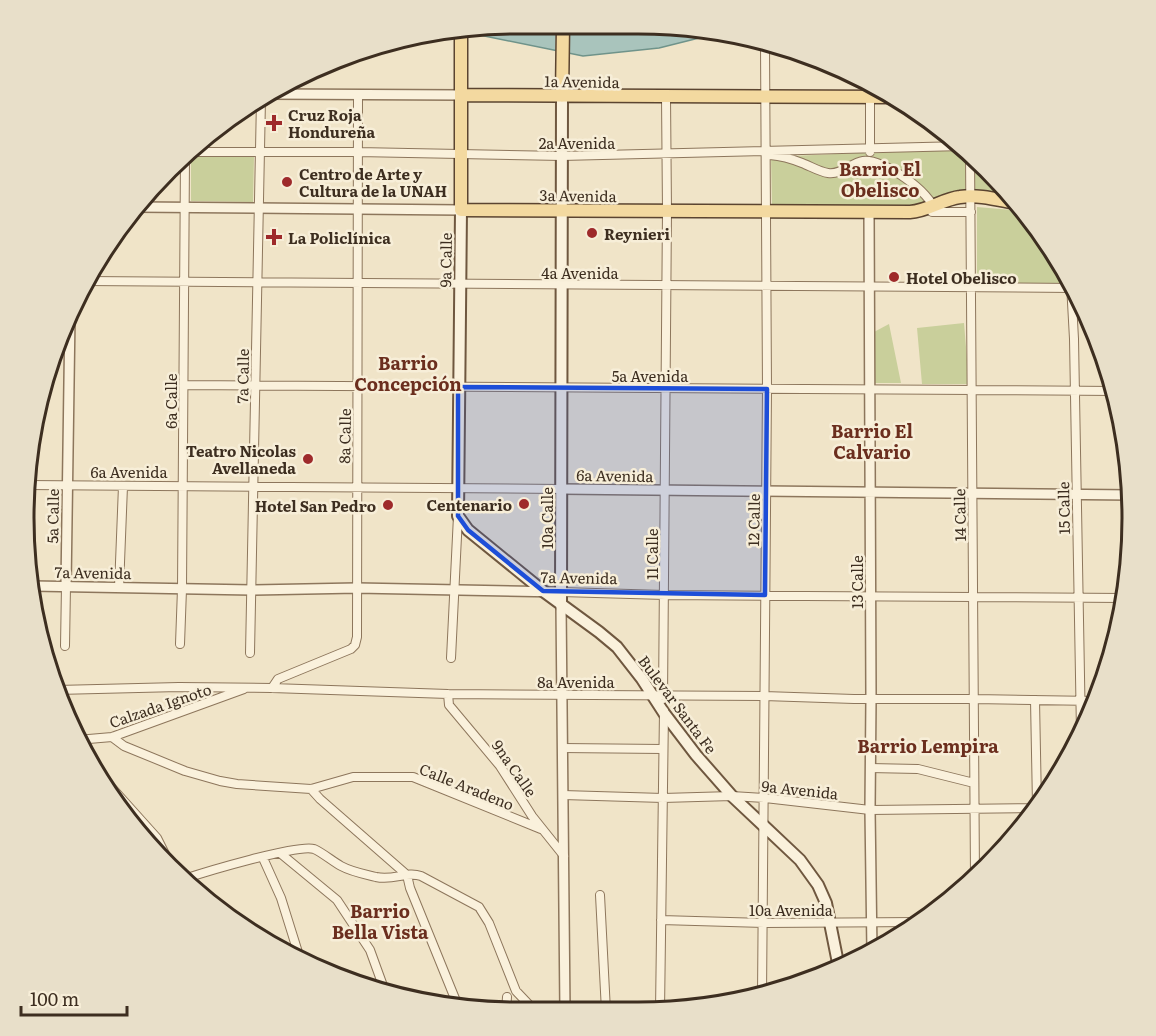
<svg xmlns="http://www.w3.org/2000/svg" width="1156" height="1036" viewBox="0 0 1156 1036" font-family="Literata,serif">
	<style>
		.green { fill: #c9cf9b }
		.water { fill: #a9c4bc; stroke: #6f938a; stroke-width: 1.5 }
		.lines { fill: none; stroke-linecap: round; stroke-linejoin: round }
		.minor-casing { stroke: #8d765c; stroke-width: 10 }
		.tertiary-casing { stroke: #8d765c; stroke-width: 12 }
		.secondary-casing { stroke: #6f573f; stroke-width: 14 }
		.primary-casing { stroke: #5b4430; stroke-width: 15 }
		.minor { stroke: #faf1dc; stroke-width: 8 }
		.tertiary { stroke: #faf1dc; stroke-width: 9 }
		.secondary { stroke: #faf1dc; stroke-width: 10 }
		.primary { stroke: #f3d9a0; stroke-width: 12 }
		.marked { fill: #1d4ed8; fill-opacity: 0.2; stroke: #1d4ed8; stroke-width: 4.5; stroke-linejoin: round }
		.poi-dot { fill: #9e2a2b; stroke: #f7eed8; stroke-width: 2 }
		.labels { text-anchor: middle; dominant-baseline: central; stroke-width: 5; stroke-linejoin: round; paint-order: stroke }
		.street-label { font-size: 15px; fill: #3d2e20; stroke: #f7eed8 }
		.poi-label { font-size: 15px; font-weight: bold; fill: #3d2e20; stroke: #f7eed8; text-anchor: start }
		.quarter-label { font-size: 18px; font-weight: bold; fill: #6b2e1e; stroke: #f7eed8 }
		.rim { fill: none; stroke: #3d2e20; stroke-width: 3 }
	</style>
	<rect width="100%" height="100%" fill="#f0e4c8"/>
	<!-- green -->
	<path class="green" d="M965,148l1,52 -97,12 -97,-5 -1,-50z
		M191,155l63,1 -1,46 -62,-1z
		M975,159l37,39 -38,-4z
		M977,207l47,4 6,7 30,47 2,19h-85z
		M964,323l5,61h-47l-5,-56z
		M889,324l12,59h-28l1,-51z"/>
	<!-- water -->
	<path class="water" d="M518,24l201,9 -60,15 -76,8 -128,-26z"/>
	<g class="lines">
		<!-- minor casing -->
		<g class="minor-casing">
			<path id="minor" d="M870,85v67
				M191,152h167l204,4 401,-10
				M970,154l5,722
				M770,155c11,1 22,4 32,8 8,3 18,9 26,10 13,2 23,-10 35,-12 19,-3 69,31 72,51
				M932,212h39
				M86,281l988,7
				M1071,284l3,55 7,393
				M184,385l931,6
				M27,485l535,4
				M119,588l4,-102
				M561,592l104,3 459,3
				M180,644l2,-55 3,-431
				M65,646l1,-60
				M250,653l11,-554
				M451,658l7,-142
				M272,688l6,-9 73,-30 4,-4 2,-8 1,-541
				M57,690l122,-3 93,1 176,6 316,2 90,3h120l121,2
				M448,694l1,11 51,61 32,50 32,40
				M663,699l4,-488 -1,-114
				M1035,700l2,105
				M112,737l12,9 61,25 35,10 17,3 74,5 42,-12h60l128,52
				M77,740l35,-3 132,-48
				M562,748l101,1
				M870,768l48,1 56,14
				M311,789l9,10 87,76
				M110,790l3,-1 44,49 15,30
				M563,795l100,3 69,-2 33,2 105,12 165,-2
				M280,853l57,47 33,50 16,44
				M263,858l18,40 20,64
				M407,875l3,13 48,118
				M184,879c21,-7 114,-35 130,-30 9,4 18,12 27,17 11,6 23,8 35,11 18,4 30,-6 45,-1l58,31 10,16 27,68 19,20
				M600,895l6,116
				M661,920l103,3 156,-1
				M762,996l5,-607 -2,-344
				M506,1011l1,-14
				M660,1011l4,-300"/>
		</g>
		<!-- tertiary casing -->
		<g class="tertiary-casing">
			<path id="tertiary" d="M269,94l192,1
				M136,207l325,3
				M869,212l2,486 -1,112 2,142
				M562,489l569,6
				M33,586l219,4 105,-2 204,4
				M66,586l4,-271
				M561,605l4,406"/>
		</g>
		<!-- secondary casing -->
		<g class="secondary-casing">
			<path id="secondary" d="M461,210l-3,306 10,14 75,61 56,41 18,15 25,32 22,34 32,42 36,41 68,64 18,25 8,18 13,65
				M561,605l1,-509"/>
		</g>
		<!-- primary casing -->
		<g class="primary-casing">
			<path id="primary" d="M461,30v180l449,2c18,-1 33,-13 50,-15 18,-3 39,3 56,6
				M461,95l434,2
				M562,96l1,-70"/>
		</g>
		<!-- minor -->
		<use href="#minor" class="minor"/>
		<!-- tertiary -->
		<use href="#tertiary" class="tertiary"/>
		<!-- secondary -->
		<use href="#secondary" class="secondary"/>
		<!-- primary -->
		<use href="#primary" class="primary"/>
	</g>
	<!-- marked area -->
	<path class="marked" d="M458,387l309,2 -2,206 -222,-4 -75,-61 -10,-14z"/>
	<!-- markers -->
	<g class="poi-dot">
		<path d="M271 114h6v6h6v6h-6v6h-6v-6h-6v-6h6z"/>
		<circle cx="287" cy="182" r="6"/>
		<circle cx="592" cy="233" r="6"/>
		<path d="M271 228h6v6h6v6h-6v6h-6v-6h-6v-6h6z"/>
		<circle cx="894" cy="277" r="6"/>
		<circle cx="308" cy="459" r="6"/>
		<circle cx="524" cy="504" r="6"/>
		<circle cx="388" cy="505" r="6"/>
	</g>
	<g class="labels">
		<!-- street labels -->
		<g class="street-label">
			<text transform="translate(582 81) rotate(1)">1a Avenida</text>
			<text x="577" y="142">2a Avenida</text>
			<text transform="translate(578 195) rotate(1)">3a Avenida</text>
			<text transform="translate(445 260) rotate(-89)">9a Calle</text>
			<text x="580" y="272">4a Avenida</text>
			<text x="650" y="375">5a Avenida</text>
			<text transform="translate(242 376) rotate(-89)">7a Calle</text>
			<text transform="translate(170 401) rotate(-90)">6a Calle</text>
			<text transform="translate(344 436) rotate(-89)">8a Calle</text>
			<text x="129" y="471">6a Avenida</text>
			<text transform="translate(615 475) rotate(1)">6a Avenida</text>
			<text transform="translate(1063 508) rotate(-91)">15 Calle</text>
			<text transform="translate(959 515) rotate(-91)">14 Calle</text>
			<text transform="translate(52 516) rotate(-89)">5a Calle</text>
			<text transform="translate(546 518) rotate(-90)">10a Calle</text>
			<text transform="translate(753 520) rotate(-89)">12 Calle</text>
			<text transform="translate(651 554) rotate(-90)">11 Calle</text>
			<text transform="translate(93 572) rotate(1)">7a Avenida</text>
			<text transform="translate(579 577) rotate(1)">7a Avenida</text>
			<text transform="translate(856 582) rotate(-90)">13 Calle</text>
			<text x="576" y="681">8a Avenida</text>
			<text transform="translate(678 704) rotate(53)">Bulevar Santa Fe</text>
			<text transform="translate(160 705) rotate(-19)">Calzada Ignoto</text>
			<text transform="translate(515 768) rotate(55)">9na Calle</text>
			<text transform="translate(467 786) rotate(22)">Calle Aradeno</text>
			<text transform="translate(800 789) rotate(6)">9a Avenida</text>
			<text x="791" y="909">10a Avenida</text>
		</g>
		<!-- poi labels -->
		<g class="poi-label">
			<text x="288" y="114">Cruz Roja<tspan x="288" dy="17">Hondureña</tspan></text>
			<text x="299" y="173">Centro de Arte y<tspan x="299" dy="17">Cultura de la UNAH</tspan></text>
			<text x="604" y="233">Reynieri</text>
			<text x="288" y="237">La Policlínica</text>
			<text x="906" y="277">Hotel Obelisco</text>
			<text x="296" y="450" text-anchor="end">Teatro Nicolas<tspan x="296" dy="17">Avellaneda</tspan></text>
			<text x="512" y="504" text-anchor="end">Centenario</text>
			<text x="376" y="505" text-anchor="end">Hotel San Pedro</text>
		</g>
		<!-- quarter labels -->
		<g class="quarter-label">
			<text x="880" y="168">Barrio El<tspan x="880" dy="21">Obelisco</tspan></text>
			<text x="408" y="362">Barrio<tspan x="408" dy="21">Concepción</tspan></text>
			<text x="872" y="430">Barrio El<tspan x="872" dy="21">Calvario</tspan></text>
			<text x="928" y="745">Barrio Lempira</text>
			<text x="380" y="910">Barrio<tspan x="380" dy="21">Bella Vista</tspan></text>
		</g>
	</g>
	<!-- crop -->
	<path d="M0 0H1156V1036H0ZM518 34H638A484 484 0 0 1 1122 518V518A484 484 0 0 1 638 1002H518A484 484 0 0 1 34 518V518A484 484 0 0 1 518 34Z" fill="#e8dfc9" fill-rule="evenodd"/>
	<path class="rim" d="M518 34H638A484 484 0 0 1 1122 518V518A484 484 0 0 1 638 1002H518A484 484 0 0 1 34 518V518A484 484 0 0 1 518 34Z"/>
	<!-- scale -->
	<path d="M21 1006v9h106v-9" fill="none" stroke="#3d2e20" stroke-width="3"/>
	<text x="30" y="1006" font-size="18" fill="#3d2e20" stroke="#f7eed8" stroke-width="4.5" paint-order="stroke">100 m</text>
</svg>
